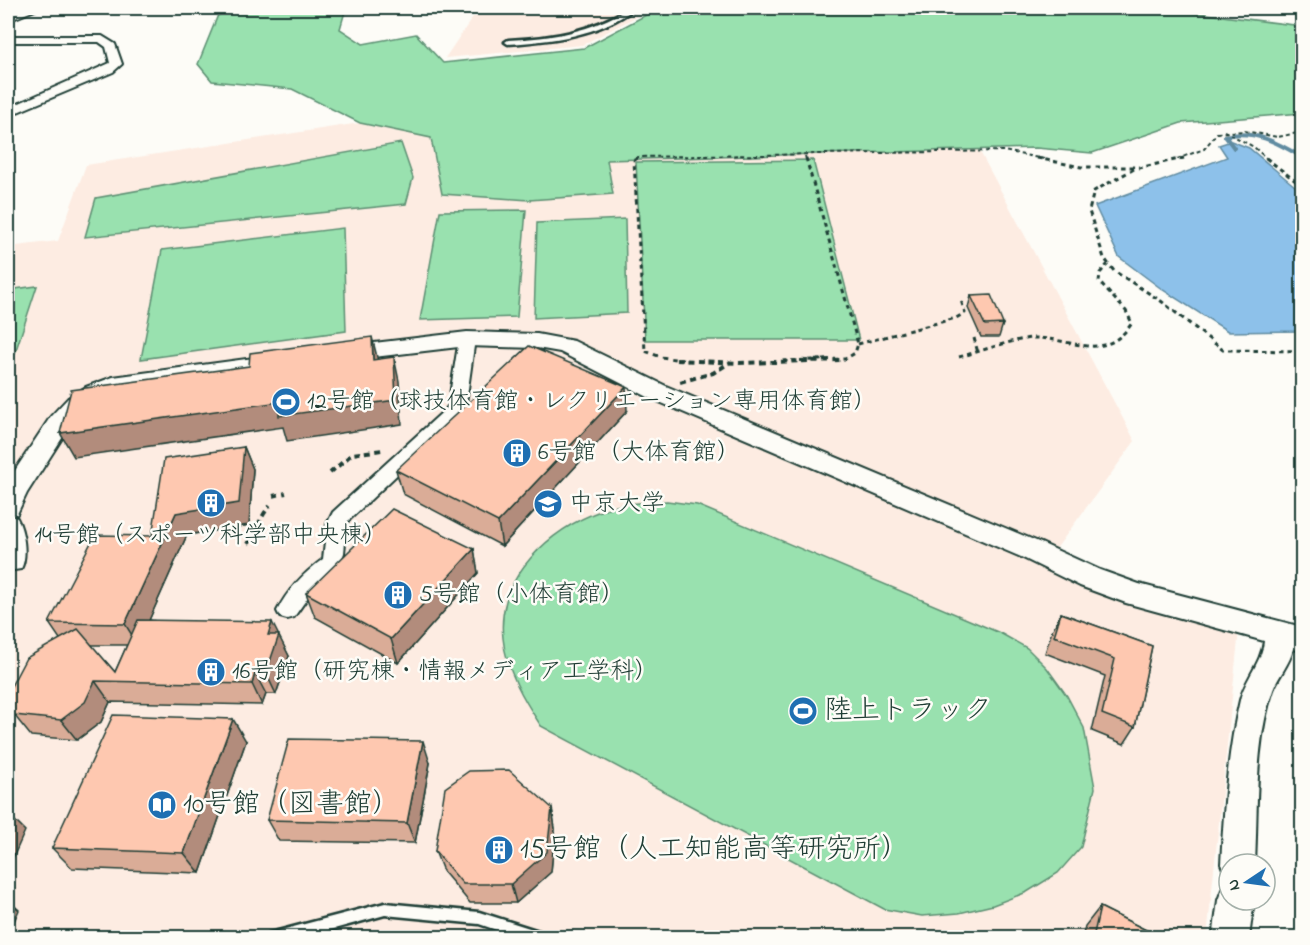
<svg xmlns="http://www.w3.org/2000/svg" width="1310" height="945" viewBox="0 0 1310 945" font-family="'Indie Flower','Klee One',sans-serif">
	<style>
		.built { fill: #fdece2 }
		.green { fill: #99e1af; stroke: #5c8f72; stroke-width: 1.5 }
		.water { fill: #8dc1ea; stroke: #618ca1; stroke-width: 1.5 }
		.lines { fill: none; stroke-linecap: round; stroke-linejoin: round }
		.stream { stroke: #618ca1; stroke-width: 4 }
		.lane-casing { stroke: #1f3d34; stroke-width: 5 }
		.street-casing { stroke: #1f3d34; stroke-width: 4 }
		.secondary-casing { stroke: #1f3d34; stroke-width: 4 }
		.path-far2 { stroke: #1f3d34; stroke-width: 2; stroke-dasharray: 4 3; stroke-linecap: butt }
		.path-far1 { stroke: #1f3d34; stroke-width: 3; stroke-dasharray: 4.5 4; stroke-linecap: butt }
		.path { stroke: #1f3d34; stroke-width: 4; stroke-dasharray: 6 4.5; stroke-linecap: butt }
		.lane { fill: #fdfcf7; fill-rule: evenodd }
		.street { fill: #fdfcf7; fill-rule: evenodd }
		.secondary { fill: #fdfcf7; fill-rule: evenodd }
		.wall { fill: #daac97; stroke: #1f3d34; stroke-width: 1.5; fill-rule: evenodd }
		.shaded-wall { fill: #b28c7b; stroke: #1f3d34; stroke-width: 1.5 }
		.building { fill: #fec8b0; stroke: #1f3d34; stroke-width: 1.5 }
		.labels { text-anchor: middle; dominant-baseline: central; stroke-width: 5; stroke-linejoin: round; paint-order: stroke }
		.poi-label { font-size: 24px; fill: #1f3d34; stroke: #fdfcf7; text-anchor: start }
		.near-poi-label { font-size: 28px; fill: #1f3d34; stroke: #fdfcf7; text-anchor: start }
	</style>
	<rect width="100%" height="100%" fill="#fdfcf7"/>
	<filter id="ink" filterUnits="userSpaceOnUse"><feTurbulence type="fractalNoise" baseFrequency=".0167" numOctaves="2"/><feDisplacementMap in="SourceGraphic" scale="12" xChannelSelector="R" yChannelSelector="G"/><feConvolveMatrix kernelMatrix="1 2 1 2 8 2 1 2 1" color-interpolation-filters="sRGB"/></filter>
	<g filter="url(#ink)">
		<!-- built -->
		<path class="built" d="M479,8h174l-71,37 -137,13z
			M360,123l71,15 182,55 -6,-33 372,-10 156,291 -93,127 37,19 160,43 -32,307h-1199v-690l50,-6 28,-76z"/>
		<!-- green -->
		<path class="green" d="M244,8h102l-6,21 23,15 53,-10 27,29 141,-15 75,-40h499l144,18v87l-121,10 -89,30 -56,-5 -429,12 6,34 -84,6 -87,-6 -11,-56 -71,-15 -68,-34 -80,-8 -14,-17 20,-49z
			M401,143l12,35 -7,26 -321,33 11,-39z
			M813,160l46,180h-214l-9,-178z
			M526,210l-9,107 -97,3 20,-109z
			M625,219l2,94 -93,5 3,-95z
			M343,228l3,103 -205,28 21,-109z
			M37,286l-25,76 -4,1v-73z
			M667,501l30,4 303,128 27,15 20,20 20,28 17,32 11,60 -14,59 -23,26 -31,19 -34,13 -34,8 -37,3 -38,-7 -343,-183c-17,-26 -35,-56 -38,-88 -7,-61 47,-109 100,-128 20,-8 43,-7 64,-9z"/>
		<!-- water -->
		<path class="water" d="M1231,141l18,7 53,44v139l-73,1 -66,-42 -44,-33 -24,-51 132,-49 -8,-12z"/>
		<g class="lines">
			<!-- stream -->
			<path class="stream" d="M1234,148l-9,-12c29,-7 53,7 77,21"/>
			<!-- lane casing -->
			<g class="lane-casing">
				<path id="lane" d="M629,8h6c-36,28 -84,33 -127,36l-3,-2 3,-2c45,-2 82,-8 121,-32z
					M385,903l94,9 63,20 5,1 1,5h-28l-41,-14 -94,-9 -84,23h-33l1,-5 5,-1z"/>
			</g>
			<!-- street casing -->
			<g class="street-casing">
				<path id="street" d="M27,8h13l-32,13v-6z
					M8,36h94l13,8 7,20 -9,8 -105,44v-8l102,-45 -4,-16 -7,-5h-91z
					M467,334l8,5 -9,64 -5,11 -114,108 -3,31 -6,15 -23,19 -21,30 -7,2 -7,-2 -3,-6c11,-22 27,-38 46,-52l4,-35 6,-12 115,-105 11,-68z"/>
			</g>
			<!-- secondary casing -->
			<g class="secondary-casing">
				<path id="secondary" d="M467,332l70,2 37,7 92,45 375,157 59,27 39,14 163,43v24l-9,-2c-3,15 -15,27 -20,41 -19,54 -15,118 -18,174h-26v14l-3,-2 -5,-12c3,-55 6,-110 19,-164 5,-21 22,-38 24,-59l-138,-38 -46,-17 -59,-29 -371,-159 -90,-46 -23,-4 -70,-2 -127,15 -8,-2 -3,-5 3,-5 8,-2z
					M283,354l8,2 3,5 -3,5 -174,26 -19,9 -25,20 -46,72 -10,21 -6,2 6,2c7,13 11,38 4,51l-13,2v-90l43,-65 17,-18 18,-11 27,-10z
					M1229,885v15h25l-5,38h-36l5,-38 5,-13z"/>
			</g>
			<!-- path-far2 -->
			<path class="path-far2" d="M471,15l3,-7
				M1224,131l30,16 13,12
				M805,156l1,3
				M636,159l2,-2 366,-6 40,8
				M1177,159l27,-10 13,-16 27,-2 34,6 24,-5"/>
			<!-- path-far1 -->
			<path class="path-far1" d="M637,158l-3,3 11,190 16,6 27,4
				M1037,158l44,9h58
				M1184,158l-50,11 -40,22 -5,20 15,47 10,13 47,30 62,49 79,1
				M1266,158l36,28
				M974,338l4,15
				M858,344l98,-26 9,-5 -4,-13
				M959,357c20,-5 57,-19 76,-19 38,0 69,26 97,-15l-6,-12 -27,-29 1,-9 8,-9
				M783,361l62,-2 10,-6 3,-9 -52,-186"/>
			<!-- path -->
			<path class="path" d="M676,360l63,3 103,-3
				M680,382l33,-9 18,-11
				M330,473l22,-19 30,-4
				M273,496l13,-3
				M248,544c9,-13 11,-26 22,-38"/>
			<!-- lane -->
			<use href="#lane" class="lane"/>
			<!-- street -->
			<use href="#street" class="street"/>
			<!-- secondary -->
			<use href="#secondary" class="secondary"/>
		</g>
		<!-- wall -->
		<path class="wall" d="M971,296l32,28 -4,13h-18l-13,-29z
			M627,411l-125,135 -99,-52 -7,-24z
			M244,447l9,22 -4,56 -62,10 -38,85 129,15 11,21 -13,38h-10l-4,11 -152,-3 -9,20 -24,18 -46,-4 -17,-21 46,-76 -11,-16 103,-87zM91,645h36l-12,27z
			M474,549l4,24 -80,90 -83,-46 -9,-24z
			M1061,613l91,33 -17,81 -11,17 -32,-13 13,-55 -60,-23 7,-22z
			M246,741l-46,132 -128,-5 -20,-20z
			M430,763l-15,80 -136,-2 -12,-21z
			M552,808l3,21 -4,43 -35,31h-46l-27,-32 -8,-20z
			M1100,907l62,31h-80l3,-12z"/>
		<!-- shaded-wall -->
		<path class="shaded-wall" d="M372,337l6,24 -5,-1z
			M394,357l5,24 3,43 -115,17 -4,-14 -209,30 -14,-24z
			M626,387l1,24 -125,135 -4,-24z
			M244,447l9,22 -4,56 -62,10 -49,110 -13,-21 51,-111z
			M474,549l4,24 -80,90 -7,-24z
			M272,622l17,34 -13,38 -10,-21 2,-38z
			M255,673l11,21 -4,11 -10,-21z
			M95,681l15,21 -9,20 -24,18 -16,-20z
			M233,719l13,22 -46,132 -16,-20z
			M423,741l7,22 -15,80 -8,-20z
			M552,808l3,21 -4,43 -35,31 -5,-19z
			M8,814l17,17 -17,38z
			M8,900l11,10 -11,25z"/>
		<!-- building -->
		<path class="building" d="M991,295l12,29 -18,1 -14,-29z
			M372,337l1,23 21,-3 2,43 -117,16v-14l-219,31 11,-43 178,-24 1,-13z
			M529,346l97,41 -128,135 -102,-52z
			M244,447l-5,56 -63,10 -51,111 -76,-1 46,-88 57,1 12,-77z
			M392,509l82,40 -83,90 -85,-46z
			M1061,613l91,33 -17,81 -33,-13 13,-55 -61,-23z
			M138,620l134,2 -4,13h11l-13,38h-11l-3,11 -157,-3 -10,21 -24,18 -47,-5 -6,-8v-15l18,-34 52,-29 37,43z
			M113,715l120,4 -49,134 -132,-5z
			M289,739l134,2 -16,82 -140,-3z
			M509,770l43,38 -5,44 -36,32h-48l-28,-33 10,-63 24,-17z
			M1100,907l62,31h-69z"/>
	</g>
	<!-- icons -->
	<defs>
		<g id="stadium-disc" transform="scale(1.5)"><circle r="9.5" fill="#1f6fb2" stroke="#fdfcf7"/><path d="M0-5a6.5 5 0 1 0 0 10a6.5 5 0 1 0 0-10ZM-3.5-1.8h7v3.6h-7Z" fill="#fff"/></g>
		<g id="building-disc" transform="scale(1.5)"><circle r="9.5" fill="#1f6fb2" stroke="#fdfcf7"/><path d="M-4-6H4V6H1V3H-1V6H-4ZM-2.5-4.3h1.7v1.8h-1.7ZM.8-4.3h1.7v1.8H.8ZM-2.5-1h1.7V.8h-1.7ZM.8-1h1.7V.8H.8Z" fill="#fff"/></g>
		<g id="university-disc" transform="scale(1.5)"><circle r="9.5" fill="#1f6fb2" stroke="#fdfcf7"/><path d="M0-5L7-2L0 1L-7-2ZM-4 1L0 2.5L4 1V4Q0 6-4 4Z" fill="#fff"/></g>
		<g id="library-disc" transform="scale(1.5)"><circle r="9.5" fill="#1f6fb2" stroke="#fdfcf7"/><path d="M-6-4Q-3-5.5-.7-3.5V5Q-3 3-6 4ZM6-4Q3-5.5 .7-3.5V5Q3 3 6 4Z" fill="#fff"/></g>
	</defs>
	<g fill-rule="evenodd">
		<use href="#stadium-disc" x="286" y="402"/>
		<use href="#building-disc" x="517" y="453"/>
		<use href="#building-disc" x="211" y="503"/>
		<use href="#university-disc" x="548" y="504"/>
		<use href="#building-disc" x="398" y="595"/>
		<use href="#building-disc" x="211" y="672"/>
		<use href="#stadium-disc" x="803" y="711"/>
		<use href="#library-disc" x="162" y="805"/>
		<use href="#building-disc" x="499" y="850"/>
	</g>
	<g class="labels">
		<!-- poi labels -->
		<g class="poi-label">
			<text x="307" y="402">12号館（球技体育館・レクリエーション専用体育館）</text>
			<text x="538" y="453">6号館（大体育館）</text>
			<text x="569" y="504">中京大学</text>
			<text x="211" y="536" text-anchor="middle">14号館（スポーツ科学部中央棟）</text>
			<text x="419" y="595">5号館（小体育館）</text>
			<text x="232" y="672">16号館（研究棟・情報メディア工学科）</text>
		</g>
		<!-- near-poi labels -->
		<g class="near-poi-label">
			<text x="824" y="711">陸上トラック</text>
			<text x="183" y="805">10号館（図書館）</text>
			<text x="520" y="850">15号館（人工知能高等研究所）</text>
		</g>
	</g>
	<!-- margin -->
	<rect width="1310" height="945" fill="none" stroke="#fdfcf7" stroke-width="30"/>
	<rect x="15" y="15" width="1280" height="915" fill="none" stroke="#1f3d34" stroke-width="2" filter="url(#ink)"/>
	<!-- north arrow -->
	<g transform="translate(1247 882) rotate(257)"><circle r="28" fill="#fdfcf7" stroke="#a4b0a9" stroke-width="1.5"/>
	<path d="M0-4.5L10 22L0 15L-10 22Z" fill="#1f6fb2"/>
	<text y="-9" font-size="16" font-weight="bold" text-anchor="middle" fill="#1f3d34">N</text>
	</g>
</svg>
